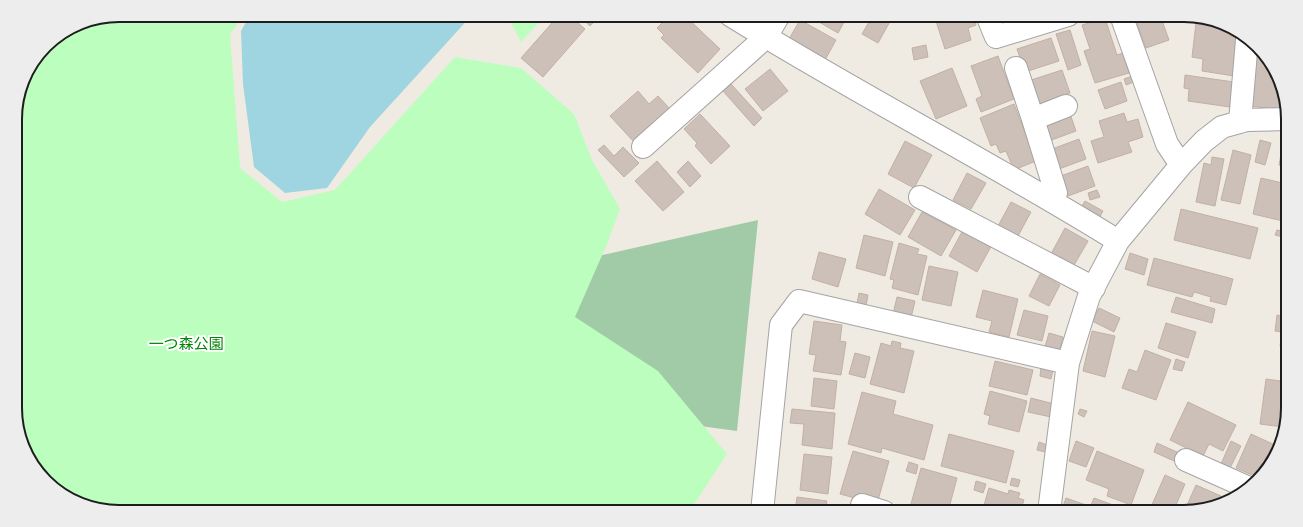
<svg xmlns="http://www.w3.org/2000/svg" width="1303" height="527" viewBox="0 0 1303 527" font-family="'Exo 2','Noto Sans JP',sans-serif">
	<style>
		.cemetery { fill: #a1cba6 }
		.park { fill: #bbfebd }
		.water { fill: #9fd5e1 }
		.building { fill: #ccc0b8; stroke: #c3b0a3 }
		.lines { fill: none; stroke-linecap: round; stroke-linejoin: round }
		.minor-casing { stroke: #a4a4a4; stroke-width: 24 }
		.minor { stroke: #fff; stroke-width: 22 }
		.labels { text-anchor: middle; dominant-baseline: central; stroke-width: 4; stroke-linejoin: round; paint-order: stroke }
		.park-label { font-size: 15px; fill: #028506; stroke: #fff }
		.rim { fill: none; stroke: #1d1d1d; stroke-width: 2 }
	</style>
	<rect width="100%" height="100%" fill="#f0ebe2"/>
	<!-- cemetery -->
	<path class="cemetery" d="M758,220l-21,211 -59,-8 -120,-103 27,-61z"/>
	<!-- park -->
	<path class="park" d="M119,15h125l-14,19 10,134 42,34 53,-12 120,-133 66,11 53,46 18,46 28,49 -13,35 -32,73 83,54 69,83 -38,58h-570l-34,-6 -44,-29 -24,-49 -2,-316 11,-39 24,-32 29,-18z
		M507,15h39l-25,27z"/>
	<!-- water -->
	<path class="water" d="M250,15h222l-102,112 -43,61 -42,5 -31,-26 -11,-83 -2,-53z"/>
	<!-- building -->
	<path class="building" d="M559,15h10l16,14 -42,48 -22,-19z
		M578,15h22l-10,11z
		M670,15h14l36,34 -22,24 -37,-35 3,-3 -7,-7z
		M807,15h41l-10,18z
		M873,15h15l4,3 -14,25 -16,-9z
		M934,15h39l3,10 -8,3 3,12 -26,9z
		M1134,15h26l9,25 -23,8z
		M1105,18l12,37 6,-2 6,20 -34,10 -11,-32 6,-2 -8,-24z
		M800,20l36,20 -11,20 -36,-21z
		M1196,23l32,5 3,1 -1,7 9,1 -5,39 -32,-5 1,-12 -11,-2z
		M1070,30l11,35 -13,5 -12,-36z
		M1051,38l8,23 -34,11 -8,-23z
		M926,45l2,12 -14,3 -2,-12z
		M998,56l16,43 -33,13 -5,-13 6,-3 -11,-30z
		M1256,56l9,1 18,39 -2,14 -30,-4z
		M952,68l15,38 -31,13 -16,-38z
		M770,69l18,22 -25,20 -18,-22z
		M1062,70l8,23 -34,12 -8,-24z
		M1185,75l49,7 -4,25 -42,-6 1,-12 -5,-1z
		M1132,76l2,6 -8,3 -2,-6z
		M1121,82l6,19 -22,8 -7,-19z
		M731,84l31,34 -8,8 -31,-35z
		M638,91l11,13 9,-8 12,13 -36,33 -24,-26z
		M1014,104l22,57 -22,9 -8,-19 -6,2 -4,-9 -5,2 -11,-28z
		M1069,111l7,20 -27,10 -7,-20z
		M1124,113l3,9 11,-3 5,18 -15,5 4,10 -34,11 -7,-22 13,-4 -5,-16z
		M700,114l30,32 -19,18 -16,-18 2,-3 -13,-14z
		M1282,133h5v13h-4z
		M1079,139l7,20 -27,10 -7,-20z
		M1260,140l11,3 -6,22 -10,-3z
		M905,141l27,14 -18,33 -26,-14z
		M604,145l10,11 9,-9 16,16 -15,14 -26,-27z
		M1282,149l5,1v29l-6,-1 2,-12 -4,-1z
		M1233,150l18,5 -11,49 -19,-4z
		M1212,157l12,2 -9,47 -19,-4 8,-39 7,2z
		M657,161l27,31 -21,19 -28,-30z
		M688,161l13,15 -11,11 -13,-15z
		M1088,166l7,20 -27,10 -7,-20z
		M967,173l19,10 -15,26 -18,-9z
		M1261,178l26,6v38l-34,-8z
		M879,189l36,21 -15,25 -35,-21z
		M1097,190l3,7 -10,3 -2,-7z
		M1085,201l18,10 -5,9 -18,-11z
		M1011,202l20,10 -13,24 -20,-10z
		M1181,209l77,19 -8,31 -76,-19z
		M922,212l34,18 -15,26 -33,-19z
		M964,228l29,15 -16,29 -28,-16z
		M1065,228l23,13 -15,26 -22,-13z
		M1277,230l10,2v6l-12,-3z
		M864,235l29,7 -8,34 -29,-8z
		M899,243l20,6 -2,5 10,2 -9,39 -26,-7 2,-8 -4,-1z
		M1288,247v29l-7,-2z
		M819,252l27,7 -8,28 -26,-8z
		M1130,253l18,6 -4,16 -19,-6z
		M1154,258l79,21 -7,26 -16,-4 1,-4 -17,-5 -2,5 -45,-12z
		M929,266l29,6 -7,34 -29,-6z
		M1040,274l20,11 -11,21 -20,-10z
		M983,290l35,9 -9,38 -20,-5 3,-11 -16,-4z
		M859,293l9,2 -2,11 -9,-2z
		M897,297l18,4 -4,17 -18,-4z
		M1176,297l39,12 -3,14 -41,-11z
		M1283,299l5,1v46h-8l2,-14 -7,-1 2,-16 4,1z
		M1099,308l21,10 -6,14 -22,-11z
		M1024,310l24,6 -6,25 -25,-6z
		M814,321l28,4 -2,16 6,1 -5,33 -28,-4 3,-16 -7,-1z
		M1166,323l30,9 -8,26 -30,-10z
		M1092,331l23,5 -10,41 -22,-6z
		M1049,333l14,4 -4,14 -14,-4z
		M892,341l9,2 -1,5 14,3 -10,42 -34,-9 11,-41 10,3z
		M1145,350l26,10 -15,40 -34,-12 7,-19 8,3z
		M855,353l15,4 -5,21 -16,-4z
		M1176,359l9,3 -3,9 -9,-2z
		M995,361l38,9 -6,25 -38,-9z
		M1041,367l12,3 -2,9 -11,-3z
		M814,378l23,3 -3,28 -23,-3z
		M1266,379l22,3v22l-2,-1 -3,24 -23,-3z
		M990,391l37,10 -8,31 -31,-8 2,-8 -6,-2z
		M862,392l34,9 -3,13 40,11 -9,35 -42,-12 -1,5 -33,-9z
		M1031,398l23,6 -3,13 -23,-5z
		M1188,402l48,23 -13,26 -14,-7 -6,12 -33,-16z
		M792,409l43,4 -3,36 -30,-4 2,-21 -14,-1z
		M1080,409l7,2 -3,6 -6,-3z
		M949,434l65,17 -8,32 -65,-17z
		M1251,434l24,11 -8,19 -10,13 -21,-9z
		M1076,441l18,7 -8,19 -17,-6z
		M1231,441l10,5 -11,22 -9,-4z
		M1039,442l8,3 -2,7 -8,-2z
		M1157,443l22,10 -5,8 -20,-9z
		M853,451l36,10 -12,43 -37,-10z
		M1097,451l47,19 -13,35 -24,-9 2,-7 -23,-9z
		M804,454l28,3 -4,37 -28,-4z
		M909,462l9,3 -2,9 -10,-3z
		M921,468l36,10 -9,34 -39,-1z
		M1165,475l20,9 -12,28h-11l-11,-5z
		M1012,478l8,2 -2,7 -8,-2z
		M976,481l10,3 -3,9 -9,-3z
		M1196,485l25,11 -2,5 -28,11h-7z
		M989,488l19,6 1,-4 11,3 -2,5 6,2 -4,12h-38z
		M797,497l30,4 -2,11h-30z
		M1066,498l20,7 -3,7h-22z
		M1094,498l19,7 -3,7h-22z"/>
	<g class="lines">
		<!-- minor casing -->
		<g class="minor-casing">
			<path id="minor" d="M730,15c127,79 261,147 388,226
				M987,15l9,22 72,-22
				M1121,15l46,129 14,21
				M1016,68l17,51
				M1240,122l7,-82
				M643,147l123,-110 13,-22
				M920,197l174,91
				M1052,201l4,-8 -23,-74 33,-13
				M1186,460l63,28
				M862,505l22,7
				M762,512l19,-187 18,-24 269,62
				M1049,512l19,-149 21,-67 29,-55 63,-76 23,-24 18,-14 25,-7 40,-1"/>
		</g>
		<!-- minor -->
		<use href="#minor" class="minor"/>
	</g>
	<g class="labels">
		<!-- park labels -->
		<g class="park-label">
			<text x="186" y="343">一つ森公園</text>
		</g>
	</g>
	<!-- crop -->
	<path d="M0 0H1303V527H0ZM119 22H1184A97 97 0 0 1 1281 119V408A97 97 0 0 1 1184 505H119A97 97 0 0 1 22 408V119A97 97 0 0 1 119 22Z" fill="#ededed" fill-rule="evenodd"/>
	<path class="rim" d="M119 22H1184A97 97 0 0 1 1281 119V408A97 97 0 0 1 1184 505H119A97 97 0 0 1 22 408V119A97 97 0 0 1 119 22Z"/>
</svg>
